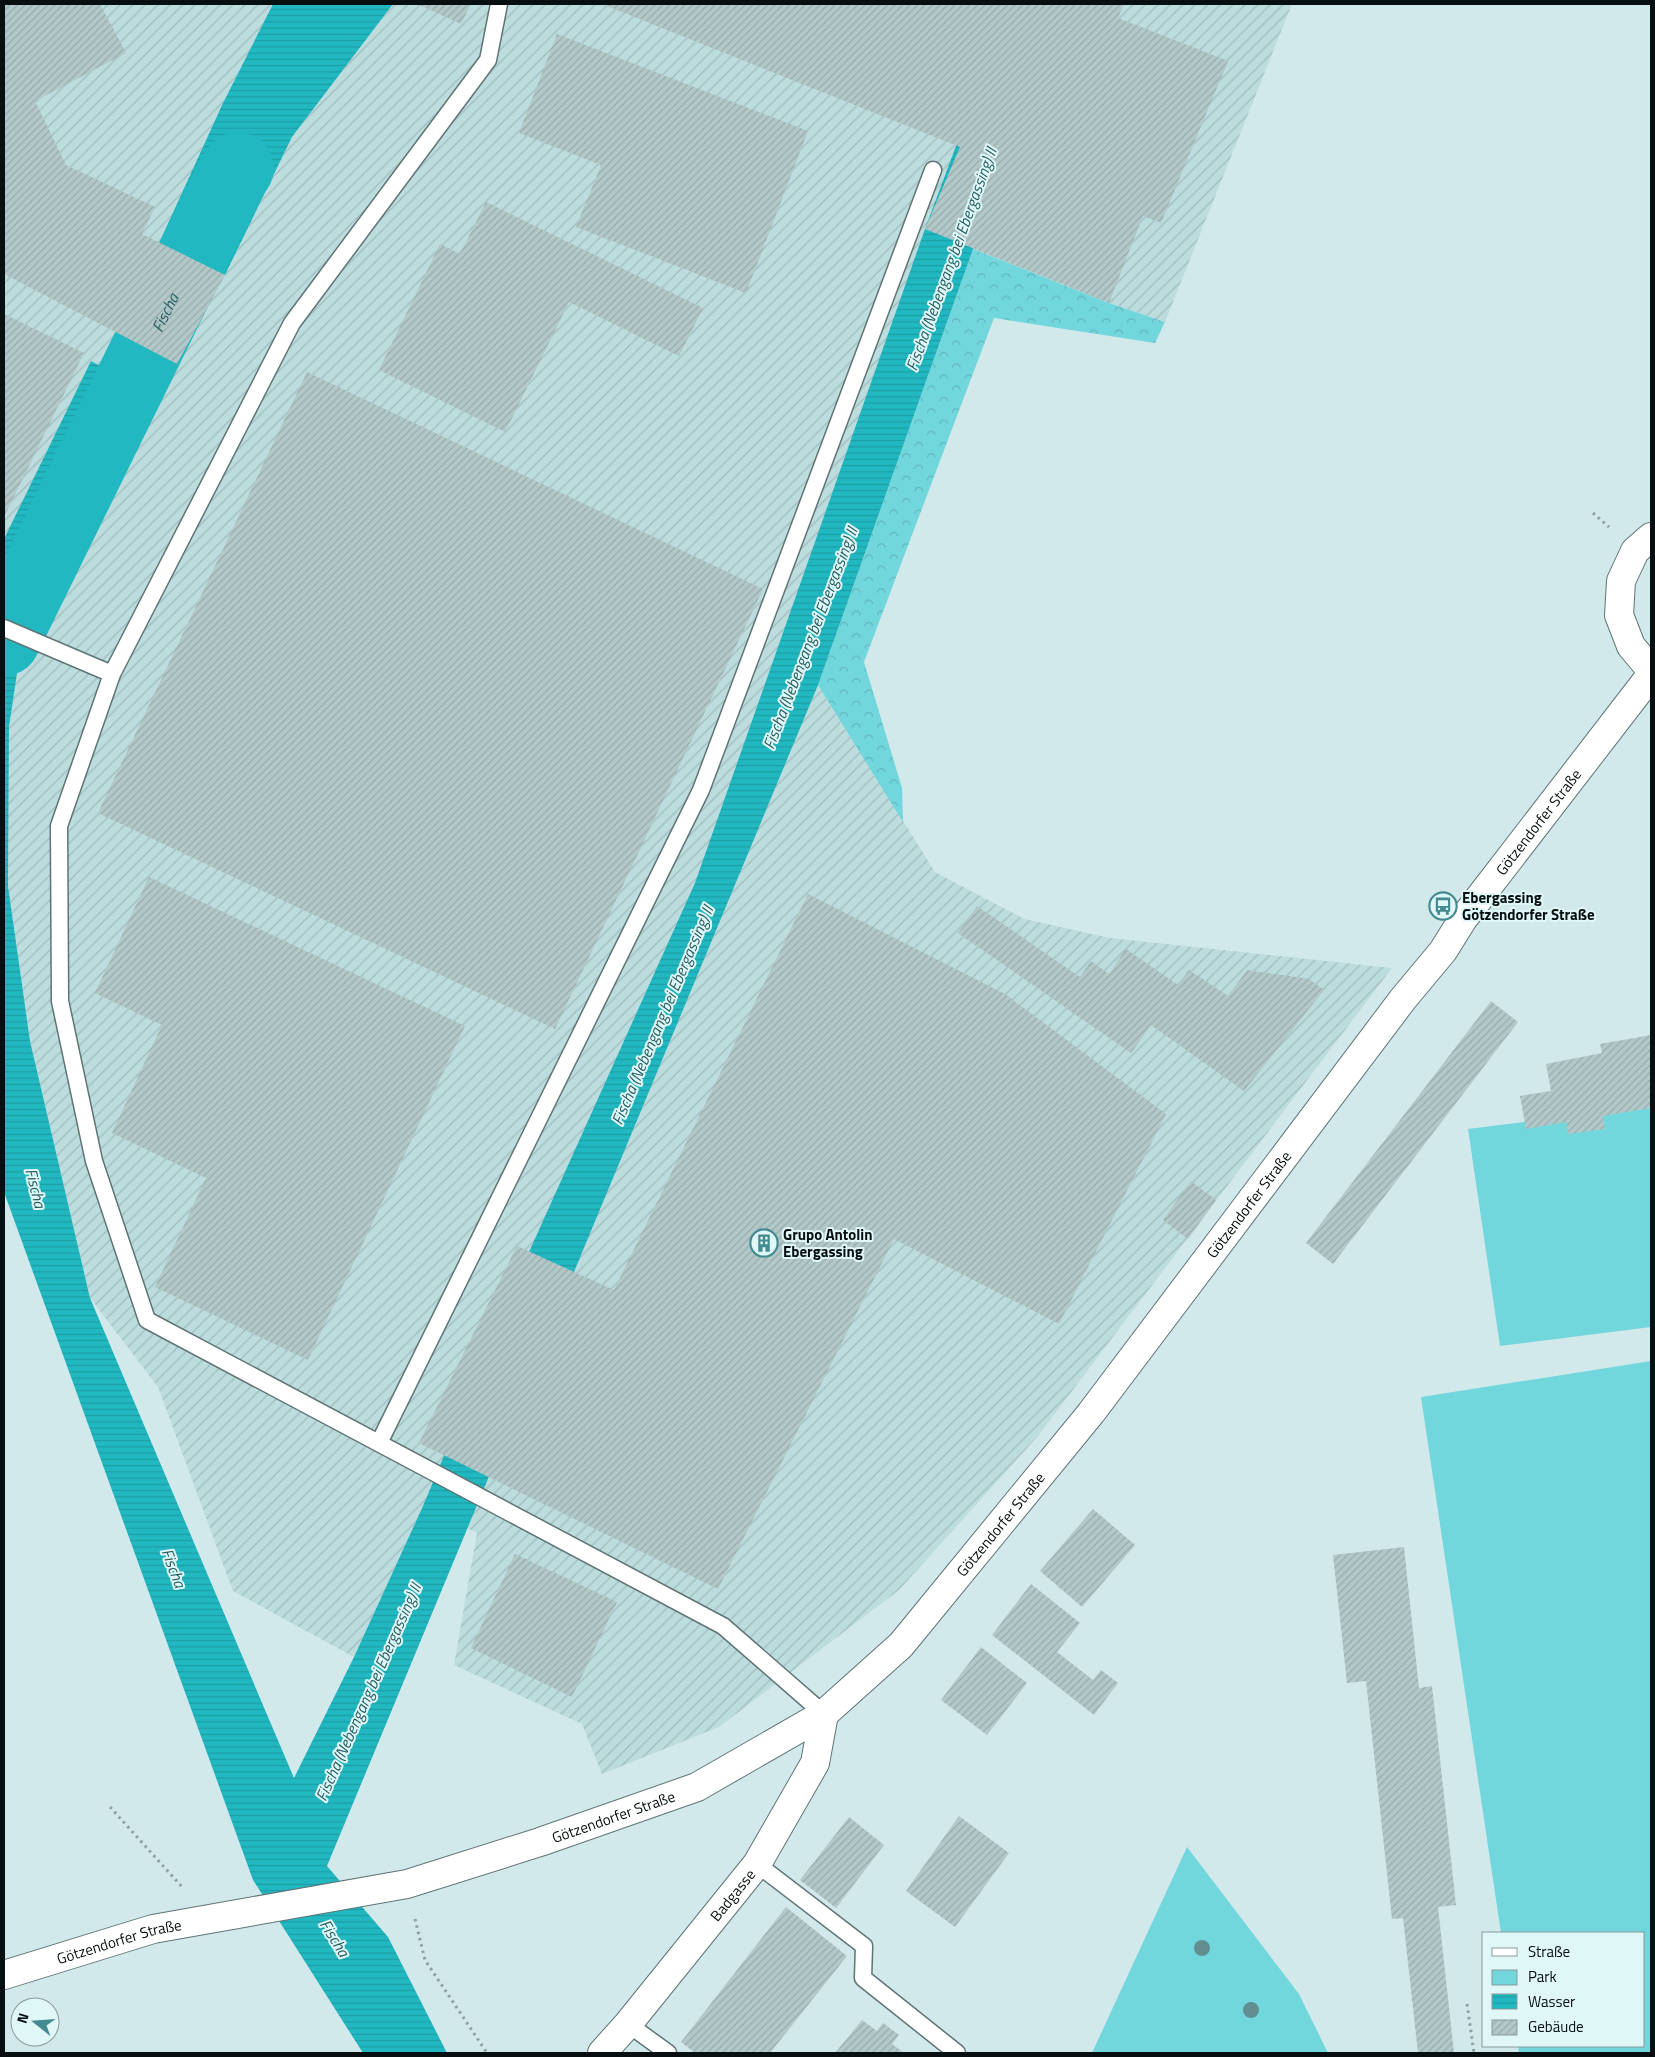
<svg xmlns="http://www.w3.org/2000/svg" width="1655" height="2057" viewBox="0 0 1655 2057" font-family="'Titillium Web',sans-serif">
	<style>
		.industrial { fill: url(#industrial-furrows) }
		.green { fill: #72d7dd }
		.forest { fill: url(#forest-crowns) }
		.water { fill: url(#water-rules) }
		.lines { fill: none; stroke-linecap: round; stroke-linejoin: round }
		.river { stroke: #21b8c1; stroke-width: 72 }
		.building { fill: url(#building-hatch) }
		.lane-casing { stroke: #5f7475; stroke-width: 19 }
		.street-casing { stroke: #5f7475; stroke-width: 30 }
		.primary-casing { stroke: #5f7475; stroke-width: 30 }
		.path { stroke: #8d9fa1; stroke-width: 3; stroke-dasharray: 2.5 4; stroke-linecap: butt }
		.lane { stroke: #fff; stroke-width: 16 }
		.street { stroke: #fff; stroke-width: 28 }
		.primary { stroke: #fff; stroke-width: 28 }
		.tree { fill: #618f91 }
		.labels { text-anchor: middle; dominant-baseline: central; stroke-width: 4; stroke-linejoin: round; paint-order: stroke }
		.street-label { font-size: 15px; fill: #070f10; stroke: #e0f7f8 }
		.poi-label { font-size: 15px; font-weight: bold; fill: #070f10; stroke: #e0f7f8; text-anchor: start }
		.water-label { font-size: 16px; font-style: italic; fill: #255d61; stroke: #e0f7f8 }
	</style>
	<defs>
		<pattern id="industrial-furrows" width="10" height="10" patternUnits="userSpaceOnUse" patternTransform="scale(1.25)"><rect width="10" height="10" fill="#bcdcde"/><path d="M-1 1l2-2M0 10L10 0M9 11l2-2" fill="none" stroke="#a0bcbd"/></pattern>
		<pattern id="forest-crowns" width="20" height="18" patternUnits="userSpaceOnUse" patternTransform="scale(1.25)"><rect width="20" height="18" fill="#72d7dd"/><path d="M2 6a3 3 0 1 1 6 0M12 15a3 3 0 1 1 6 0" fill="none" stroke="#61b7bd"/></pattern>
		<pattern id="water-rules" width="6" height="5" patternUnits="userSpaceOnUse" patternTransform="scale(1.25)"><rect width="6" height="5" fill="#21b8c1"/><path d="M0 2.5h6" fill="none" stroke="#1c9da5"/></pattern>
		<pattern id="building-hatch" width="6" height="6" patternUnits="userSpaceOnUse" patternTransform="scale(1.25)"><rect width="6" height="6" fill="#b2c8c9"/><path d="M-1 1l2-2M0 6l6-6M5 7l2-2" fill="none" stroke="#98abac"/></pattern>
	</defs>
	<rect width="100%" height="100%" fill="#d2e9eb"/>
	<!-- industrial -->
	<path class="industrial" d="M4,4h269l-50,99 -63,138 65,34 67,-138 101,-133h899l-127,318 -56,-19 -136,-54 -155,436 117,187 89,47 86,19 282,30 -354,468 -139,154 -180,137 -117,47 -20,-50 -128,-59 23,-132 -54,-27 -69,151 -121,-66 -75,-204 -68,-89 -60,-257 -22,-155 1,-159 10,-67 -15,-8z"/>
	<!-- green -->
	<path class="green" d="M1651,1106v221l-151,19 -32,-217z
		M1651,1361v692h-132l-1,-7h126v-113h-143l-80,-536z
		M1187,1847l112,147 29,59h-236z"/>
	<!-- forest -->
	<path class="forest" d="M973,249l136,54 56,19 -10,21 -161,-25 -130,344 38,126 1,34 -85,-137z"/>
	<!-- water -->
	<path class="water" d="M273,4h120l-101,133 -67,138 -65,-34 63,-138z
		M1009,4h56l-92,245 -155,436 -491,1181 61,71 59,116h-84l-110,-173 -249,-688v-653l87,-178 39,21 28,11 -13,28 -24,13 -92,187 -10,39 -10,67 -1,159 22,155 60,257 204,480 60,-121 69,-151 106,-254 166,-369 230,-654z"/>
	<g class="lines">
		<!-- river -->
		<path class="river" id="s1" d="M4,640l228,-464 6,-8"/>
	</g>
	<!-- building -->
	<path class="building" d="M4,4h96l26,49 -91,48 31,64 89,42 -13,27 83,41 -48,89 -173,-90z
		M417,4h54l-10,20z
		M602,4h522l-6,14 110,43 -67,162 -18,-7 -34,87 -184,-74 35,-82z
		M557,34l251,97 -62,162 -170,-66 25,-62 -82,-32z
		M486,202l217,106 -24,48 -110,-54 -64,130 -126,-62 61,-126 20,10z
		M4,314l80,39 -80,164z
		M307,372l456,217 -208,440 -457,-216z
		M149,877l316,149 -157,334 -153,-73 51,-109 -94,-45 50,-108 -67,-32z
		M808,894l197,100 161,120 -107,210 -165,-85 -176,350 -299,-146 98,-197 97,44z
		M977,906l103,71 11,-16 18,13 17,-25 52,36 11,-15 39,26 19,-26 62,9 15,11 -80,101 -93,-66 -20,28 -173,-120z
		M1491,1001l27,21 -185,242 -27,-21z
		M1651,1035v73l-48,8 2,13 -37,5 -2,-12 -40,7 -6,-33 31,-5 -5,-27 56,-11 -2,-9z
		M1191,1181l25,19 -28,39 -25,-19z
		M1093,1509l42,36 -53,62 -42,-36z
		M1404,1547l15,141 13,-2 24,219 -18,2 16,146h-36l-15,-135 -11,1 -26,-238 -19,2 -14,-128z
		M515,1554l102,48 -45,95 -101,-49z
		M1031,1584l49,39 -23,29 36,28 8,-10 17,13 -24,32 -102,-80z
		M981,1647l46,36 -40,52 -46,-35z
		M959,1816l50,37 -54,74 -49,-36z
		M849,1817l35,28 -48,63 -36,-28z
		M786,1907l61,49 -77,97h-75l-14,-11z
		M862,2020l15,11 6,-8 16,12 -7,9 12,9h-69z"/>
	<g class="lines">
		<!-- lane casing -->
		<g class="lane-casing">
			<path id="lane" d="M499,4l-11,56 -196,263 -180,351 -53,152 1,175 34,160 53,159 576,306 101,88
				M4,628l108,46
				M379,1443l322,-653 232,-620
				M757,1864l107,82 -1,32 94,75
				M628,2024l40,29"/>
		</g>
		<!-- street casing -->
		<g class="street-casing">
			<g id="street">
				<path id="s2" d="M602,2053l26,-29 129,-160 58,-101 9,-49"/>
			</g>
		</g>
		<!-- primary casing -->
		<g class="primary-casing">
			<g id="primary">
				<path d="M1651,537l-16,14 -14,30 -2,34 12,31 20,24"/>
				<path id="s3" d="M4,1975l149,-46 254,-45 133,-42 157,-55 127,-73 77,-69 190,-232 312,-414 40,-48 20,-32 188,-244"/>
			</g>
		</g>
		<!-- path -->
		<path class="path" d="M1593,513l16,14
			M110,1807l73,81
			M415,1919l10,41 62,93
			M1467,2004l7,49"/>
		<!-- lane -->
		<use href="#lane" class="lane"/>
		<!-- street -->
		<use href="#street" class="street"/>
		<!-- primary -->
		<use href="#primary" class="primary"/>
	</g>
	<!-- trees -->
	<g class="tree">
		<circle cx="1202" cy="1948" r="8"/>
		<circle cx="1251" cy="2010" r="8"/>
	</g>
	<!-- icons -->
	<defs>
		<g id="bus-ring" transform="scale(1.4375)"><circle r="9.5" fill="#e0f7f8" stroke="#438b90" stroke-width="1.5"/><path d="M-5-6H5V4H4V6H2V4H-2V6H-4V4H-5ZM-3.5-4V0h7V-4ZM-3.5 1.2v1.5H-2V1.2ZM2 1.2v1.5H3.5V1.2Z" fill="#438b90"/></g>
		<g id="building-ring" transform="scale(1.4375)"><circle r="9.5" fill="#e0f7f8" stroke="#438b90" stroke-width="1.5"/><path d="M-4-6H4V6H1V3H-1V6H-4ZM-2.5-4.3h1.7v1.8h-1.7ZM.8-4.3h1.7v1.8H.8ZM-2.5-1h1.7V.8h-1.7ZM.8-1h1.7V.8H.8Z" fill="#438b90"/></g>
	</defs>
	<g fill-rule="evenodd">
		<use href="#bus-ring" x="1443" y="906"/>
		<use href="#building-ring" x="764" y="1243"/>
	</g>
	<g class="labels">
		<!-- street labels -->
		<g class="street-label">
			<text stroke="none"><textPath href="#s3" startOffset="2011">Götzendorfer Straße</textPath></text>
			<text stroke="none"><textPath href="#s3" startOffset="1531">Götzendorfer Straße</textPath></text>
			<text stroke="none"><textPath href="#s3" startOffset="1126">Götzendorfer Straße</textPath></text>
			<text stroke="none"><textPath href="#s3" startOffset="631">Götzendorfer Straße</textPath></text>
			<text stroke="none"><textPath href="#s2" startOffset="205">Badgasse</textPath></text>
			<text stroke="none"><textPath href="#s3" startOffset="120">Götzendorfer Straße</textPath></text>
		</g>
		<!-- poi labels -->
		<g class="poi-label">
			<text x="1462" y="897">Ebergassing<tspan x="1462" dy="17">Götzendorfer Straße</tspan></text>
			<text x="783" y="1234">Grupo Antolin<tspan x="783" dy="17">Ebergassing</tspan></text>
		</g>
		<!-- water labels -->
		<g class="water-label">
			<text transform="translate(951 259) rotate(-70)">Fischa (Nebengang bei Ebergassing) II</text>
			<text stroke="none"><textPath href="#s1" startOffset="365">Fischa</textPath></text>
			<text transform="translate(810 638) rotate(-69)">Fischa (Nebengang bei Ebergassing) II</text>
			<text transform="translate(662 1015) rotate(-67)">Fischa (Nebengang bei Ebergassing) II</text>
			<text transform="translate(36 1188) rotate(76)">Fischa</text>
			<text transform="translate(174 1568) rotate(69)">Fischa</text>
			<text transform="translate(368 1692) rotate(-66)">Fischa (Nebengang bei Ebergassing) II</text>
			<text transform="translate(335 1938) rotate(58)">Fischa</text>
		</g>
	</g>
	<!-- border -->
	<rect width="1655" height="2057" fill="none" stroke="#070f10" stroke-width="10"/>
	<!-- legend -->
	<rect x="1482" y="1932" width="162" height="115" fill="#e0f7f8" stroke="#899a9b"/>
	<rect x="1492" y="1948" width="25" height="8" fill="#ffffff" stroke="#899a9b"/>
	<text x="1528" y="1957" font-size="15" fill="#070f10">Straße</text>
	<rect x="1492" y="1970" width="25" height="15" fill="#72d7dd" stroke="#899a9b"/>
	<text x="1528" y="1982" font-size="15" fill="#070f10">Park</text>
	<rect x="1492" y="1994" width="25" height="15" fill="url(#water-rules)" stroke="#899a9b"/>
	<text x="1528" y="2007" font-size="15" fill="#070f10">Wasser</text>
	<rect x="1492" y="2020" width="25" height="15" fill="url(#building-hatch)" stroke="#899a9b"/>
	<text x="1528" y="2032" font-size="15" fill="#070f10">Gebäude</text>
	<!-- north arrow -->
	<g transform="translate(35 2022) rotate(287)"><circle r="24" fill="#e0f7f8" stroke="#899a9b"/>
	<path d="M0-4L9 19L0 12L-9 19Z" fill="#438b90"/>
	<text y="-8" font-size="14" font-weight="bold" text-anchor="middle" fill="#070f10">N</text>
	</g>
</svg>
